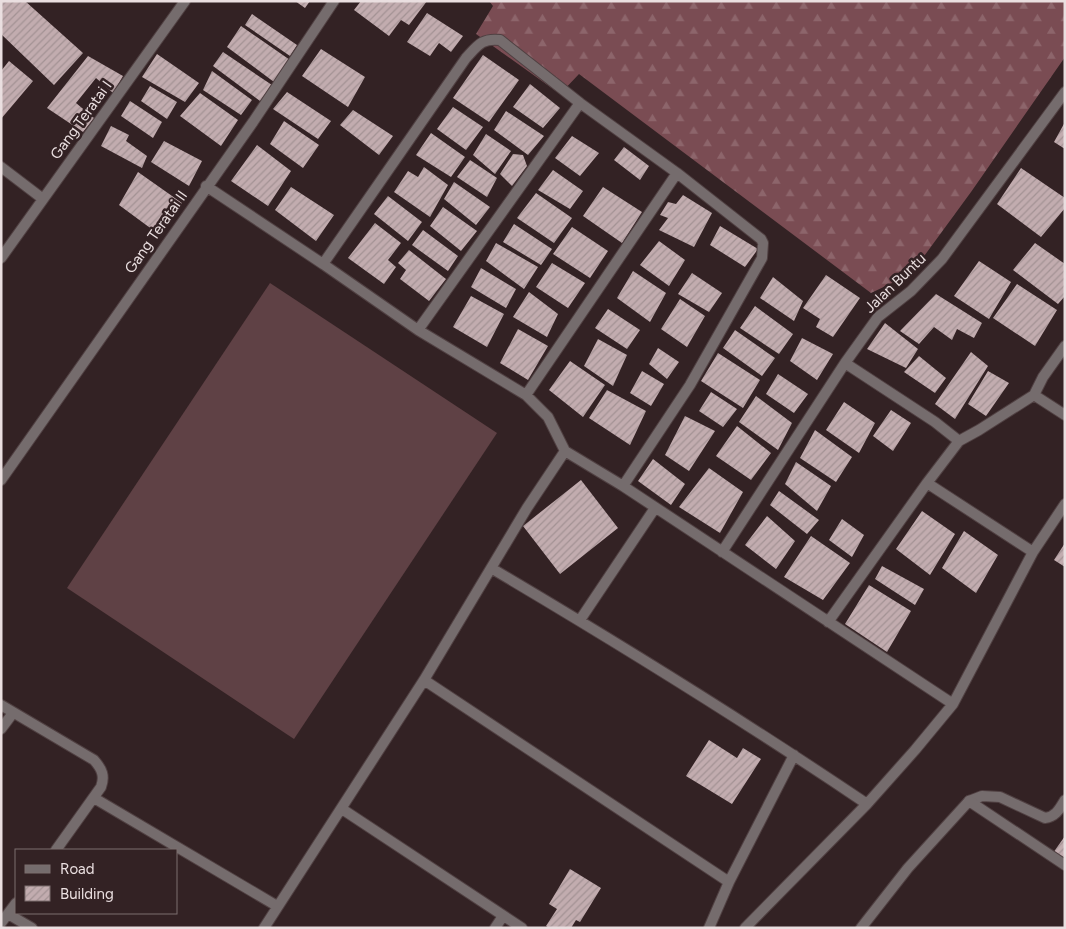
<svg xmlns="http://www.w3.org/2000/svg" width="1066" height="929" viewBox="0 0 1066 929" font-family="Figtree,sans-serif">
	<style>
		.grass { fill: #5f4145 }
		.forest { fill: url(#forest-firs) }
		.building { fill: url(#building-hatch) }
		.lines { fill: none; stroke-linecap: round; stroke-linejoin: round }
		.lane-casing { stroke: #504042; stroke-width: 12 }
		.street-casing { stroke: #504042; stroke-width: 12 }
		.lane { stroke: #756c6d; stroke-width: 10 }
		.street { stroke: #756c6d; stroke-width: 10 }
		.labels { text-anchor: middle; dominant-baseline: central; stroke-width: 5; stroke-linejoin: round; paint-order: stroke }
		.street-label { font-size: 15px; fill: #eadfe0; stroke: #332224 }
	</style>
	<defs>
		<pattern id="forest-firs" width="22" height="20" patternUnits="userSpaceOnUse" patternTransform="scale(1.25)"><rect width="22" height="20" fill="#7a4c53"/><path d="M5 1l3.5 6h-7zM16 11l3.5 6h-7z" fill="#8d656b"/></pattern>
		<pattern id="building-hatch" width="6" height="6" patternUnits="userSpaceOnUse" patternTransform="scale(1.25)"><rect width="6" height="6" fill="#c2acaf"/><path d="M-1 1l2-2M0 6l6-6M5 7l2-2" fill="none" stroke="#a39294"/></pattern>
	</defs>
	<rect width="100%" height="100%" fill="#332224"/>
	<!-- grass -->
	<path class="grass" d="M270,283l227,150 -203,306 -227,-151z"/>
	<!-- forest -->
	<path class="forest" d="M489,1h576v56l-94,135 -60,82 -40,19 -292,-219 -19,20 -84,-60 17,-28z"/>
	<!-- building -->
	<path class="building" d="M1,1h24l58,52 -29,32 -53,-51z
		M295,1h15l-5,7z
		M361,1h66l-18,24 -8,-5 -12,16 -35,-26z
		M427,13l36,23 -12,16 -12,-9 -9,13 -23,-14z
		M252,14l45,31 -7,11 -45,-31z
		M241,26l49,34 -16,22 -47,-35z
		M321,49l44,28 -17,30 -46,-31z
		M223,52l49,33 -12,16 -47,-35z
		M157,54l42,29 -14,19 -43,-25z
		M483,55l36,25 -30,42 -36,-24z
		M88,56l35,20 -10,17 -17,-15 -20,25 18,15 -11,14 -36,-24z
		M9,61l24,20 -32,38v-48z
		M212,71l40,29 -11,15 -38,-25z
		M530,84l30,24 -17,20 -30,-21z
		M150,86l27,16 -10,17 -26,-18z
		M287,92l44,29 -13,18 -45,-30z
		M200,93l38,27 -17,26 -41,-30z
		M130,101l32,21 -9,16 -32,-22z
		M453,107l30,20 -17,23 -29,-21z
		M353,110l40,26 -14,19 -39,-30z
		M506,111l38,25 -16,19 -34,-25z
		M284,121l35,24 -16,23 -33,-24z
		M1065,122v27l-11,-7z
		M111,126l18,9 -3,6 21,15 -5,12 -41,-22z
		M431,133l34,24 -14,20 -35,-22z
		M486,134l25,17 -16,23 -22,-19z
		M572,136l27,17 -19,23 -25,-18z
		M164,141l38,20 -13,25 -38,-24z
		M257,145l34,26 -23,35 -37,-25z
		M624,147l25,19 -9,14 -26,-20z
		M513,154l10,1 4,11 -15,20 -12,-12z
		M470,160l27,18 -10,19 -30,-20z
		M424,167l24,18 -18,32 -36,-25 14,-21 10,6z
		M1021,168l44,30v10l-24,29 -44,-33z
		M553,170l30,21 -13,18 -32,-19z
		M138,172l44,31 -25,30 -38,-28z
		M454,182l36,25 -14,18 -32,-26z
		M291,187l43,28 -18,26 -41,-31z
		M603,187l39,25 -20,31 -39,-27z
		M536,193l36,25 -18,25 -37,-25z
		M683,195l29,18 -18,34 -35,-17 9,-12 -8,-3 8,-13 8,2z
		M388,196l34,26 -14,19 -34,-27z
		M443,207l34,24 -16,20 -31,-25z
		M375,223l26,20 -13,17 8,7 -12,17 -36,-26z
		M514,224l38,25 -11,16 -38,-23z
		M720,226l38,23 -13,18 -35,-22z
		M572,227l36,24 -18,27 -37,-24z
		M423,230l35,26 -10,15 -36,-26z
		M659,241l26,19 -16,26 -29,-21z
		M496,243l42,24 -14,22 -38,-28z
		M1035,243l30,21v32l-7,8 -45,-34z
		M409,250l37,29 -17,22 -29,-22 6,-9 -8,-7z
		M979,261l32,21 -22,37 -35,-23z
		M552,263l33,20 -17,25 -32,-21z
		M481,268l35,21 -10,19 -35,-21z
		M633,271l33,22 -16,29 -33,-24z
		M692,273l30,20 -13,19 -31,-18z
		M826,275l34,23 -27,39 -17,-10 4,-8 -17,-11z
		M773,277l30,24 -9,20 -34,-23z
		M1017,284l40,26 -22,36 -42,-28z
		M529,292l29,22 -11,23 -34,-20z
		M936,294l46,29 -8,15 -17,-9 -5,11 -18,-13 -15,17 -19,-13z
		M471,296l33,18 -17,33 -34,-20z
		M680,299l25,17 -18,31 -26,-18z
		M755,306l38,28 -14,20 -39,-26z
		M608,309l32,21 -13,19 -32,-21z
		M885,323l33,26 -12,19 -39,-19z
		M518,329l30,17 -20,34 -28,-17z
		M735,330l40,28 -13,18 -39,-28z
		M802,338l31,16 -16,26 -27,-19z
		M598,339l29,16 -14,31 -29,-20z
		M658,348l21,14 -12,17 -18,-15z
		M971,352l17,14 -33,53 -20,-15z
		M718,353l42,27 -17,28 -42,-27z
		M919,356l27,22 -11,15 -31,-21z
		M570,361l35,24 -22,32 -34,-27z
		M642,371l22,13 -13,22 -21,-13z
		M988,371l21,12 -23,33 -18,-12z
		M778,374l30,20 -14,19 -28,-19z
		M607,390l39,21 -16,34 -41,-27z
		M711,392l26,17 -14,18 -24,-16z
		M756,396l36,27 -14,27 -39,-28z
		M844,402l31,21 -16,30 -33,-23z
		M891,410l20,13 -18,28 -20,-15z
		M685,416l30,15 -26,40 -24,-16z
		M737,426l34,27 -20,27 -35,-24z
		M815,430l37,27 -16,25 -36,-24z
		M653,459l32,25 -14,21 -33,-24z
		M796,462l35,24 -14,25 -32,-27z
		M709,468l34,24 -23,41 -41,-26z
		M581,480l37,48 -58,46 -37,-48z
		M779,491l40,29 -12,14 -37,-29z
		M922,511l33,23 -25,41 -34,-26z
		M767,516l28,25 -19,28 -31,-24z
		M842,519l22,16 -12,22 -23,-17z
		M964,531l34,24 -22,38 -34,-25z
		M811,536l39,27 -27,37 -39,-23z
		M1065,543v24l-11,-7z
		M882,566l42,23 -9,16 -40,-26z
		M869,585l42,26 -24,41 -42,-28z
		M709,740l28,18 6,-10 18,11 -29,45 -46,-28z
		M1065,836v24l-12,-7z
		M570,869l31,19 -21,34 -4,-2 -5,8h-22l-3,-2 11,-17 -8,-5z"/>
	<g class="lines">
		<!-- lane casing -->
		<g class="lane-casing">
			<path id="lane" d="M969,801l13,-5 18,1 45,21c11,-1 15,-10 20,-18"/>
		</g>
		<!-- street casing -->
		<g class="street-casing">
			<path id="street" d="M1,167l42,32
				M206,186l117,78
				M1,258l184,-257
				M418,330l162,-227
				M845,363l90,59 24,19 20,-11 55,-35 9,-18 22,-31
				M526,395l151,-222
				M1034,395l31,20
				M565,451l58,35 330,218
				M1,480l252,-358 81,-121
				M927,483l106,69
				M722,552l123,-189 33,-46 33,-26 31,-32 123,-167
				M491,568c127,75 253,153 376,236
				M580,620l75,-112
				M828,622l99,-139 32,-42
				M424,680l305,202
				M1,705l93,55c8,9 11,16 7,27l-45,63
				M1,729l12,-16
				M94,798l183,108
				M342,809l180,119
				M8,914l24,14
				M1,923l15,-20
				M264,928l160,-248 103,-172 38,-57 -17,-34 -22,-22 -108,-65 -95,-66 143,-206c12,-13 16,-20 34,-18l80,63 97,70 84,66 2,4 -1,15 -72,127 -67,101
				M495,928l8,-12
				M709,928l20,-46 65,-127
				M745,928l122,-124 48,-54 38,-46 80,-152 32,-48
				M861,928l47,-60 61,-67 96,64"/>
		</g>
		<!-- lane -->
		<use href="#lane" class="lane"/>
		<!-- street -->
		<use href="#street" class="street"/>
	</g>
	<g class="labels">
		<!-- street labels -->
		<g class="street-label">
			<text transform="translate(81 120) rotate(-54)">Gang Teratai I</text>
			<text transform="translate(156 232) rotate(-55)">Gang Teratai II</text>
			<text transform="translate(895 283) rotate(-44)">Jalan Buntu</text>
		</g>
	</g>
	<!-- border -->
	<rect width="1066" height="929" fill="none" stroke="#eadfe0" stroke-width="5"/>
	<!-- legend -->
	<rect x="15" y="849" width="162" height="65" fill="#332224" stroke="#7c6e6f"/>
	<rect x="25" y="865" width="25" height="8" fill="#756c6d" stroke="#7c6e6f"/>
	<text x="60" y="874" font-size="15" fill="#eadfe0">Road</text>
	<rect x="25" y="886" width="25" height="15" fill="url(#building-hatch)" stroke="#7c6e6f"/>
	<text x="60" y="899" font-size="15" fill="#eadfe0">Building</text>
</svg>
